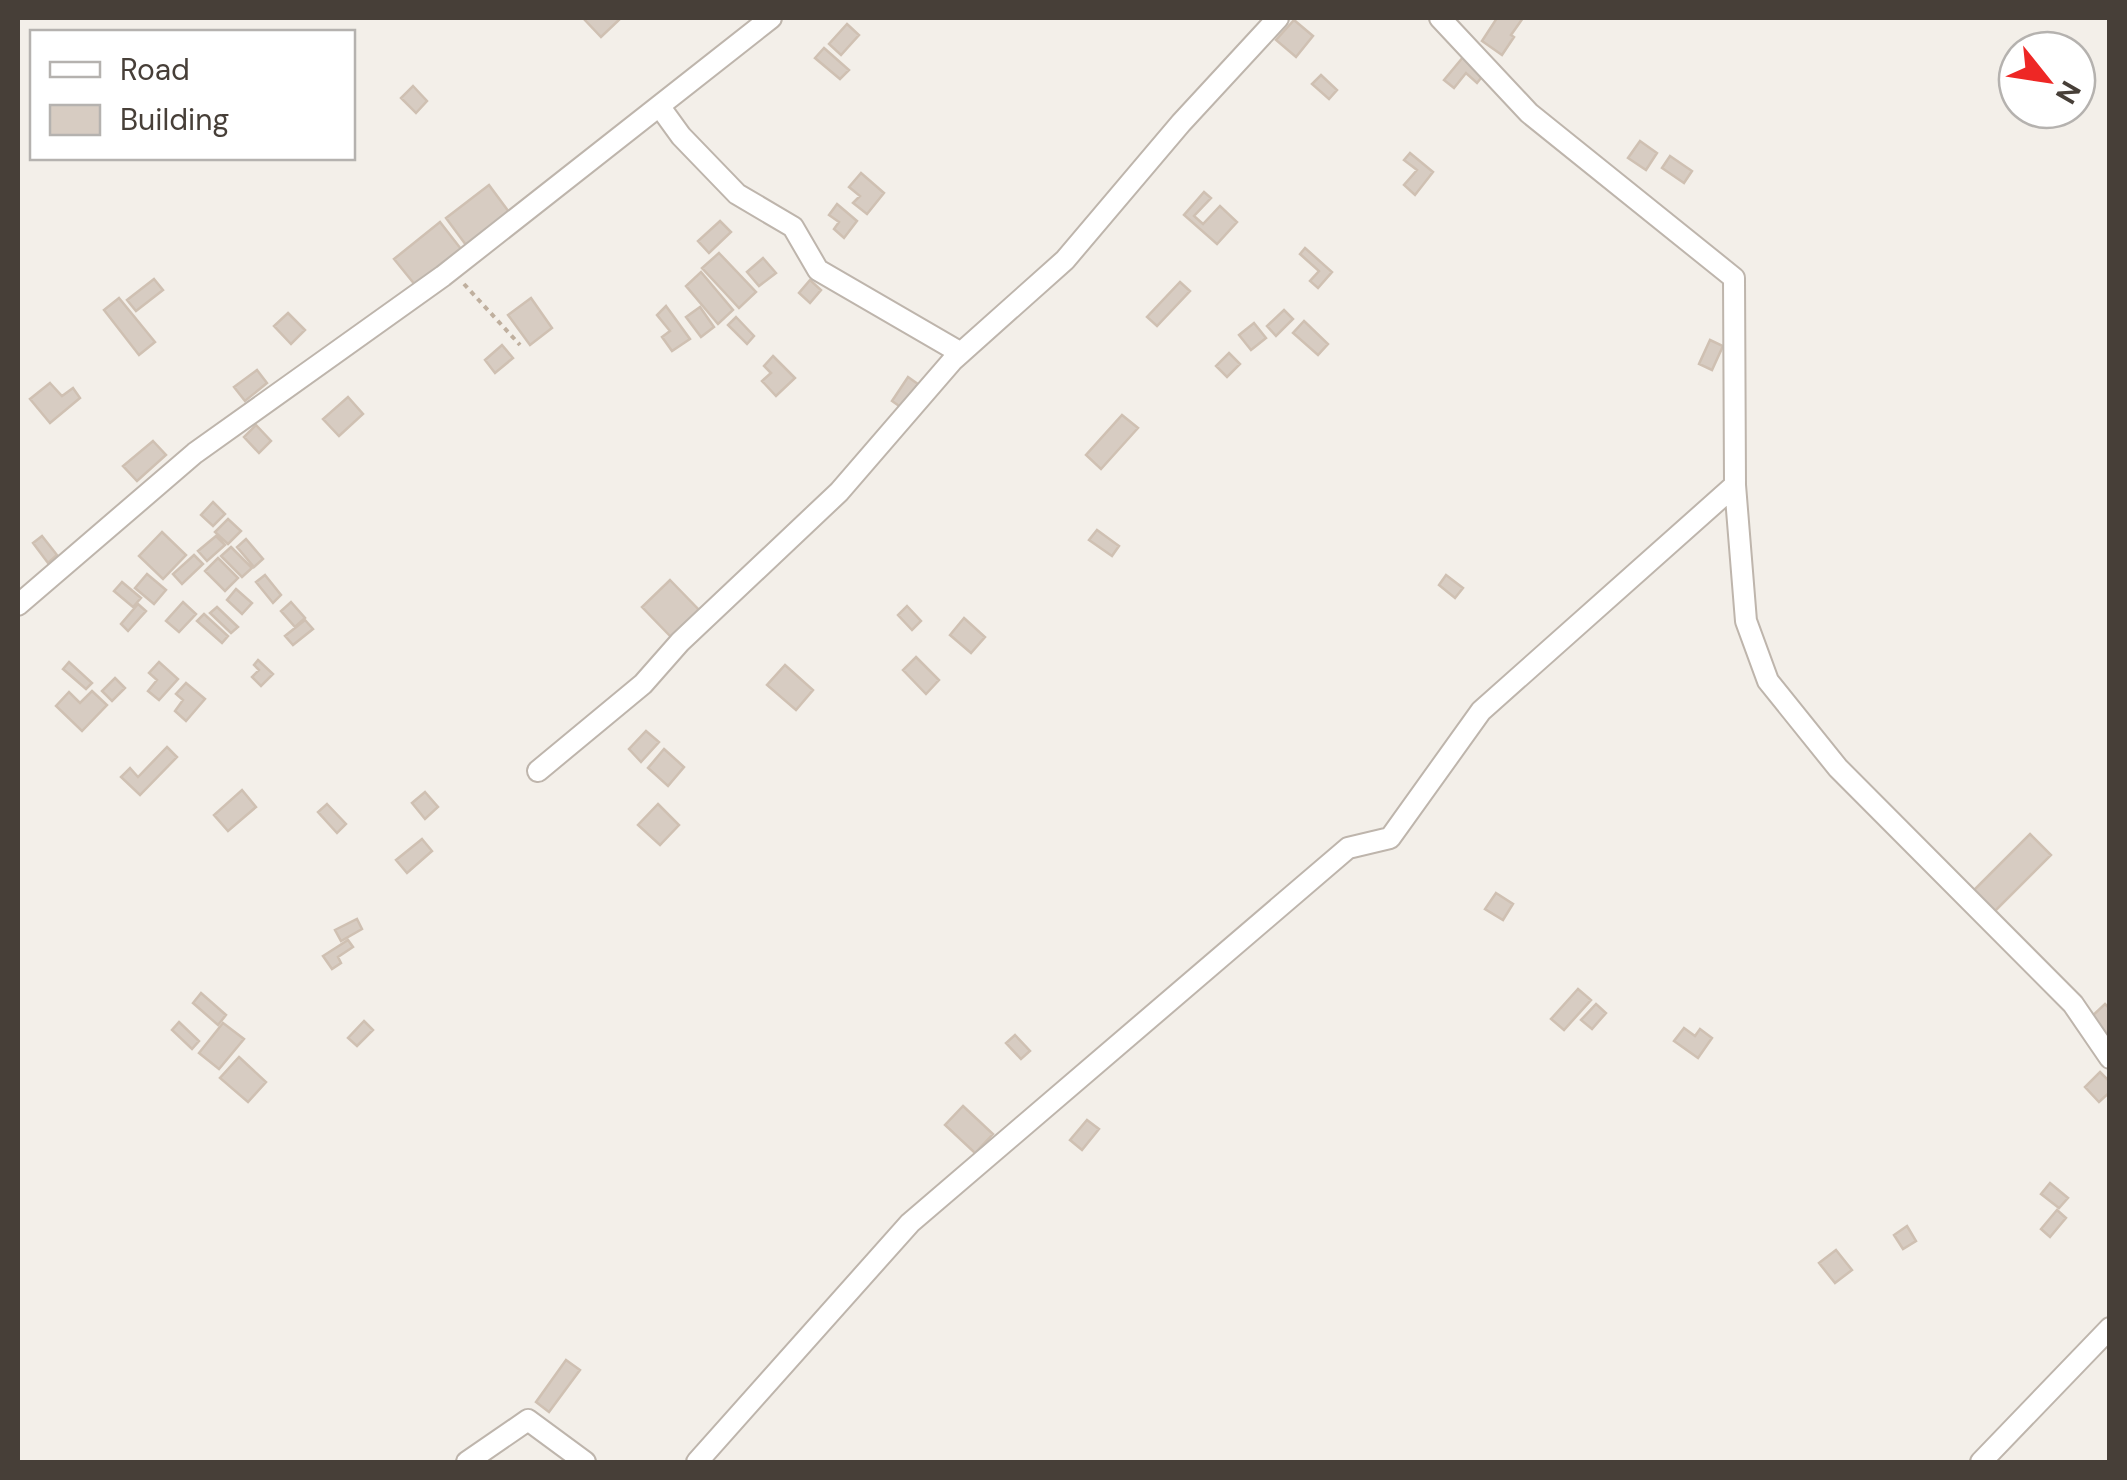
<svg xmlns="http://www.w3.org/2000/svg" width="2127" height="1480" viewBox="0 0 2127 1480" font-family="'DM Sans',sans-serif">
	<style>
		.building { fill: #d7ccc2; stroke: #cfc0b2; stroke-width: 2.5 }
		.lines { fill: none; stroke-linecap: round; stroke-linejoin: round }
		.minor-casing { stroke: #beb5ac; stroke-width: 24 }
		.path { stroke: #bfaf9e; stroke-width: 4; stroke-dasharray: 5 5; stroke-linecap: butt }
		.minor { stroke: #fff; stroke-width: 20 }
	</style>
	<rect width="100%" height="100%" fill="#f3efe9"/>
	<!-- building -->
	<path class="building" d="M583,18h38l-20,19z
		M1497,18h26l-12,17 3,2 -12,18 -20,-14z
		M1294,20l19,16 -17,21 -20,-17z
		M847,24l12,11 -18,20 -12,-11z
		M824,48l25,22 -9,9 -25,-21z
		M1464,56l21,17 -8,10 -11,-10 -12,15 -10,-8z
		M1321,75l16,15 -8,9 -17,-15z
		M413,86l14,15 -11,12 -15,-15z
		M1640,141l17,12 -11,17 -18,-12z
		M1410,153l23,19 -18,23 -11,-10 13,-15 -13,-10z
		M1670,156l22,15 -8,12 -22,-15z
		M861,173l23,20 -17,21 -14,-11 7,-7 -11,-9z
		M489,185l20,27 -43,33 -20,-27z
		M1204,192l7,6 -17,18 9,8 17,-18 17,16 -20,22 -33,-29z
		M837,204l20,17 -13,17 -10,-9 5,-7 -10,-7z
		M720,221l11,11 -22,21 -11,-12z
		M440,222l21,27 -45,37 -22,-27z
		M1305,248l27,24 -14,16 -8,-7 9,-10 -19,-17z
		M719,253l37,39 -17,16 -37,-40z
		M763,258l13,15 -17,13 -12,-14z
		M701,272l32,38 -15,14 -32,-38z
		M154,279l9,11 -27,21 -9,-11z
		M810,280l11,10 -11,13 -11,-10z
		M1180,282l10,9 -33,35 -10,-9z
		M119,298l36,44 -16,13 -35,-45z
		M531,298l21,30 -22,17 -22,-30z
		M666,306l24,33 -18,12 -10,-14 8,-6 -13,-16z
		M700,307l14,20 -13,10 -15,-20z
		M1284,310l9,9 -17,17 -9,-10z
		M288,313l17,17 -14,14 -17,-18z
		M736,317l18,19 -7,8 -19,-19z
		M1304,321l24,23 -10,11 -25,-22z
		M1254,323l12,15 -15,12 -12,-15z
		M1710,340l13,6 -11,24 -13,-6z
		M502,345l11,13 -18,15 -10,-13z
		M1229,353l11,11 -13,13 -11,-11z
		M773,356l22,22 -19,18 -14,-15 9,-8 -7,-7z
		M257,370l10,13 -22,18 -11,-14z
		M908,377l10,7 -16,24 -10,-7z
		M50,383l12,13 11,-8 7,10 -30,25 -20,-24z
		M348,397l15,17 -24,22 -16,-17z
		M1122,415l16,13 -37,41 -15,-14z
		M256,425l15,16 -12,12 -15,-16z
		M153,441l13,14 -29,26 -14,-15z
		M213,502l12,12 -12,12 -12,-11z
		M228,519l13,12 -13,13 -13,-12z
		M1097,530l22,16 -7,10 -23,-16z
		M162,532l24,23 -23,24 -24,-23z
		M42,536l15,19 -9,8 -15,-20z
		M216,536l9,9 -18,16 -9,-10z
		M246,539l17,20 -9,8 -17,-20z
		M231,547l21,21 -10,9 -21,-21z
		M194,555l9,9 -21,20 -9,-10z
		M218,558l20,20 -13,13 -20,-20z
		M147,574l19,16 -12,14 -19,-16z
		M265,575l16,20 -8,8 -17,-21z
		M1446,575l17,13 -8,10 -16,-13z
		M670,580l31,32 -28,27 -31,-32z
		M122,582l19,16 -8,9 -19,-16z
		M236,589l16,14 -10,11 -15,-14z
		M183,602l13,12 -17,18 -13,-11z
		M291,602l14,16 -10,9 -14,-16z
		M138,604l8,7 -18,20 -7,-7z
		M907,606l14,15 -9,9 -14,-15z
		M217,607l21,20 -7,6 -21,-20z
		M204,614l24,22 -6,7 -25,-22z
		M964,618l21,19 -14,16 -21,-18z
		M305,620l8,9 -20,16 -8,-9z
		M916,657l23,23 -13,14 -23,-24z
		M258,660l15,14 -12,12 -9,-9 7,-7 -5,-5z
		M69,662l23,21 -6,6 -23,-20z
		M159,662l19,17 -19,21 -11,-9 9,-11 -8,-7z
		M785,665l28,25 -17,20 -29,-25z
		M115,678l10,10 -13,13 -10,-10z
		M186,683l19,16 -19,22 -11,-10 8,-11 -7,-6z
		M92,691l15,14 -25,26 -26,-25 13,-14 11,11z
		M646,731l13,11 -18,20 -12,-13z
		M167,747l10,10 -37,38 -19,-18 9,-9 8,9z
		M664,749l20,18 -16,19 -20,-18z
		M242,790l14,17 -28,24 -14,-16z
		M425,792l13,15 -13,12 -13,-16z
		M327,804l19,20 -9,9 -19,-21z
		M658,804l21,21 -19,20 -22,-20z
		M2030,834l21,21 -61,61 -21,-21z
		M422,839l10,12 -25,22 -11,-13z
		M1496,893l17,11 -10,16 -18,-11z
		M357,919l5,10 -21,12 -6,-11z
		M348,940l5,7 -15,10 3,6 -9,6 -9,-13z
		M1578,989l13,11 -27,30 -13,-11z
		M201,993l25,22 -8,10 -25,-22z
		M1596,1004l10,9 -14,16 -11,-9z
		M2105,1004l5,5v29l-20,-20z
		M364,1021l9,9 -16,16 -9,-8z
		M179,1022l20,19 -7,8 -20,-19z
		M223,1023l21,16 -25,30 -20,-16z
		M1684,1028l11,8 5,-7 12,9 -14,20 -24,-17z
		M1015,1035l15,16 -9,8 -15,-16z
		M239,1057l27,25 -18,20 -28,-24z
		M2100,1072l10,10v10l-11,10 -14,-15z
		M963,1106l30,28 -18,19 -30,-28z
		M1087,1120l12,9 -17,21 -12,-10z
		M2050,1183l18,15 -9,10 -18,-14z
		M2057,1210l9,8 -16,19 -9,-8z
		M1907,1226l9,15 -13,8 -9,-14z
		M1836,1250l16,20 -17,13 -16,-20z
		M566,1360l14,10 -31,42 -13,-10z"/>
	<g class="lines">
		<!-- minor casing -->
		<g class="minor-casing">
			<path id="minor" d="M1440,18l89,95 205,165 1,207 11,136 22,60 70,87 235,236 37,54
				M660,107l21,29 56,58 56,33 25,43 143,83
				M18,605l177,-152 248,-177 328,-258
				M538,771l105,-87 37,-42 159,-150 114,-132 112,-100 116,-137 97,-105
				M467,1462l61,-42 57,42
				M697,1462l213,-239 438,-375 42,-10 91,-127 254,-226
				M1981,1462l129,-134"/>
		</g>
		<!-- path -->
		<path class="path" d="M464,284l56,61"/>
		<!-- minor -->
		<use href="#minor" class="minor"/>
	</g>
	<!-- border -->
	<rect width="2127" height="1480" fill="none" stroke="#473f38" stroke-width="40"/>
	<!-- legend -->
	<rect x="30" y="30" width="325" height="130" fill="#ffffff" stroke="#b5b2af" stroke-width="2.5"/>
	<rect x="50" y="62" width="50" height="15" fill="#ffffff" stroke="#b5b2af" stroke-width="2.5"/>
	<text x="120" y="80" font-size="30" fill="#473f38">Road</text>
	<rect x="50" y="105" width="50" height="30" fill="#d7ccc2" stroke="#b5b2af" stroke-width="2.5"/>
	<text x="120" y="130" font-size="30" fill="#473f38">Building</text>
	<!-- north arrow -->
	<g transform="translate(2047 80) rotate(120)"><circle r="48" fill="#ffffff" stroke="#b5b2af" stroke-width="2.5"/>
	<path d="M0-8L18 38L0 25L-18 38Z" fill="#ee2725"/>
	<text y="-15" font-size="28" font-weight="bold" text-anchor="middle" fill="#473f38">N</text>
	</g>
</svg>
